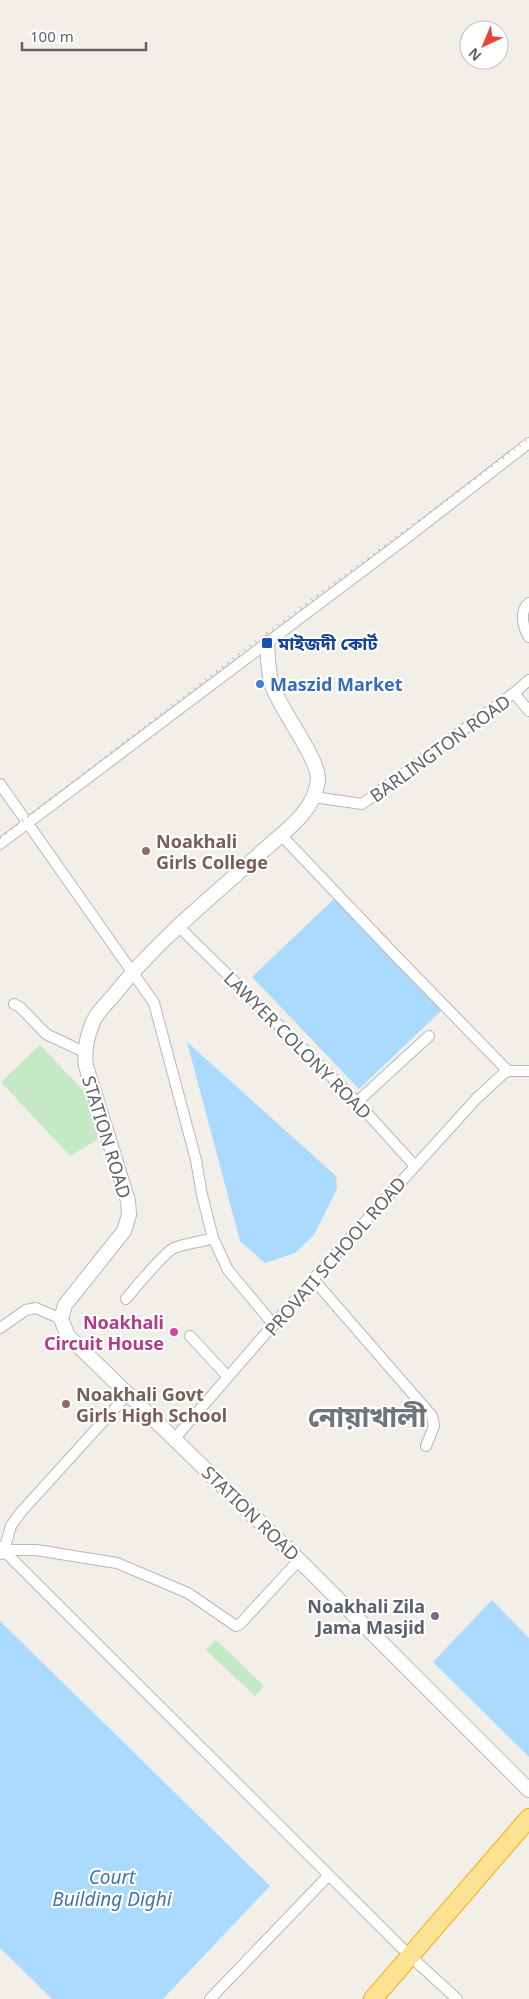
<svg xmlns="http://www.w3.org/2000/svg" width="529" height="1999" viewBox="0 0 529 1999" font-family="'Noto Sans','Noto Sans Bengali',sans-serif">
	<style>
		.green { fill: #c5e8c5 }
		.water { fill: #aadaff }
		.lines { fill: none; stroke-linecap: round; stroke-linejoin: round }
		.street-casing { stroke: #b5b8bc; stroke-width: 12 }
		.secondary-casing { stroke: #b6babf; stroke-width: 16 }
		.highway-casing { stroke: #f9ab00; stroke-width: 20 }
		.street { stroke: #fff; stroke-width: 10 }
		.secondary { stroke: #fff; stroke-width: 14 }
		.highway { stroke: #fde293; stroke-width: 18 }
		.rail { stroke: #b6b7b8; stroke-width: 2.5; stroke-dasharray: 1 6; stroke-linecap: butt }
		.transit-dot { fill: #1a4fb4; stroke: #fff; stroke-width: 2 }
		.shop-dot { fill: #3f7fe0; stroke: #fff; stroke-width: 2 }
		.education-dot { fill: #8d6e63; stroke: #fff; stroke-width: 2 }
		.hotel-dot { fill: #d1479c; stroke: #fff; stroke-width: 2 }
		.worship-dot { fill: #6b7280; stroke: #fff; stroke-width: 2 }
		.labels { text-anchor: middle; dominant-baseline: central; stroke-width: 4.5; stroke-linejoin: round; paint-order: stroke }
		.transit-label { font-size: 18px; font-weight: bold; fill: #164399; stroke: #fff; text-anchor: start }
		.shop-label { font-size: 18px; font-weight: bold; fill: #366cbe; stroke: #fff; text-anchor: start }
		.street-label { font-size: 18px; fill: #5f6368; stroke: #fff }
		.education-label { font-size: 18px; font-weight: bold; fill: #785e54; stroke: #fff; text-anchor: start }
		.hotel-label { font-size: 18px; font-weight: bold; fill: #b23c85; stroke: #fff; text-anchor: end }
		.worship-label { font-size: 18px; font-weight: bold; fill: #5b616d; stroke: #fff; text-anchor: end }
		.water-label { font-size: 19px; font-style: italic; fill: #4174aa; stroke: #fff }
		.town-label { font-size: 28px; font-weight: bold; fill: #70757a; stroke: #fff }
	</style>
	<rect width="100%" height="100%" fill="#f1efe8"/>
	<!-- green -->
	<path class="green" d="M40,1045l53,56 7,37 -30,18 -69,-74z
		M216,1640l48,46 -9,10 -49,-46z"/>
	<!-- water -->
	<path class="water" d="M336,897l107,112 -84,80 -107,-112z
		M187,1042l149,134 1,13 -23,46 -19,18 -30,10 -25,-22z
		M492,1600l37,38v119l-96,-95z
		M0,1621l270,265 -107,113h-111l-52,-51z"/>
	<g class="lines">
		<!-- street casing -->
		<g class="street-casing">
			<path id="street" d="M529,603c-10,8 -6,25 0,34
				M514,693l15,-13
				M0,784l154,219 42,157 6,35 11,43 15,32 46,55
				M314,797l48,7 152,-111 15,18
				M281,835l115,121 112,115
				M0,844l405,-305 124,-96
				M178,926l179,176 58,64
				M14,1004l6,3 26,27 38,18
				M357,1102l72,-66
				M313,1279l119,137 2,10 -8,20
				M126,1299c8,-10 39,-47 48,-51 7,-4 28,-6 39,-10
				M0,1328l26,-18 10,-2 25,11
				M190,1336l38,41
				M175,1438l138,-159 163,-180 27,-25 5,-3h21
				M0,1547l410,409 47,43
				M4,1550h32l81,13 71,30 48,33 4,-2 59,-64
				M1,1554l3,-4 7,-24 10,-14 107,-118
				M210,1999l119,-124"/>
		</g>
		<!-- secondary casing -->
		<g class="secondary-casing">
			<path id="secondary" d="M267,643c1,13 1,29 5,42 8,25 47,73 46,95 -3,31 -32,50 -54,70 -52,47 -107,90 -150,145 -7,8 -17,17 -21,27 -6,14 -9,29 -7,44l42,135 1,14 -5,16 -59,74 -4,14 7,17 231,224 230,230"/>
		</g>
		<!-- highway casing -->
		<g class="highway-casing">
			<path id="highway" d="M373,1999l156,-181"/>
		</g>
		<!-- street -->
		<use href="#street" class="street"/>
		<!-- secondary -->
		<use href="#secondary" class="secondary"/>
		<!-- highway -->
		<use href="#highway" class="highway"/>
		<!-- rail -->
		<path class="rail" d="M0,838l259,-199 270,-200"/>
	</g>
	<!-- markers -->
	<rect class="transit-dot" x="261" y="637" width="12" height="12" rx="2.5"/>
	<circle class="shop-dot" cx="260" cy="684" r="5"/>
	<g class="education-dot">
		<circle cx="146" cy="851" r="5"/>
		<circle cx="66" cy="1404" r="5"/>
	</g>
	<circle class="hotel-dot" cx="174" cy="1332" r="5"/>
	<circle class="worship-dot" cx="435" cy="1616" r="5"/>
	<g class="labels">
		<!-- transit labels -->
		<g class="transit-label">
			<text x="278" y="643">মাইজদী কোর্ট</text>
		</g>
		<!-- shop labels -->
		<g class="shop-label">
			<text x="270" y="684">Maszid Market</text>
		</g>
		<!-- street labels -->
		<g class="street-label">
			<text transform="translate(440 748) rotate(-36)">BARLINGTON ROAD</text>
			<text transform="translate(298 1045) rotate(45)">LAWYER COLONY ROAD</text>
			<text transform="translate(107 1137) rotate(73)">STATION ROAD</text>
			<text transform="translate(335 1256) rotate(-49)">PROVATI SCHOOL ROAD</text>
			<text transform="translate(251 1513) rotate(44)">STATION ROAD</text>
		</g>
		<!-- education labels -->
		<g class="education-label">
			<text x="156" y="841">Noakhali<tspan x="156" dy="21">Girls College</tspan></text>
			<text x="76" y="1394">Noakhali Govt<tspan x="76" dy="21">Girls High School</tspan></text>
		</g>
		<!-- hotel labels -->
		<g class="hotel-label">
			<text x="164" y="1322">Noakhali<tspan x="164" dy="21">Circuit House</tspan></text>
		</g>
		<!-- worship labels -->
		<g class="worship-label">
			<text x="425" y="1606">Noakhali Zila<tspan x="425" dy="21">Jama Masjid</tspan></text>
		</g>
		<!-- water labels -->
		<g class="water-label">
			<text x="112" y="1877">Court<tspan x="112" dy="22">Building Dighi</tspan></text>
		</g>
		<!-- town labels -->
		<g class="town-label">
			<text x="367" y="1416">নোয়াখালী</text>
		</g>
	</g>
	<!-- north arrow -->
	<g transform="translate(484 45) rotate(224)"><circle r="24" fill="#ffffff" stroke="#bfc1c3"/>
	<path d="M0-4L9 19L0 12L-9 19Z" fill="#ea4335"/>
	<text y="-8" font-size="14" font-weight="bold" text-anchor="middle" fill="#5f6368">N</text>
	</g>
	<!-- scale -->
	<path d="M22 42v8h124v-8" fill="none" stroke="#5f6368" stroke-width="2.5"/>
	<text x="30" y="42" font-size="15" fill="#5f6368" stroke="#ffffff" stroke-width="4" paint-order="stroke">100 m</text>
</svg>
